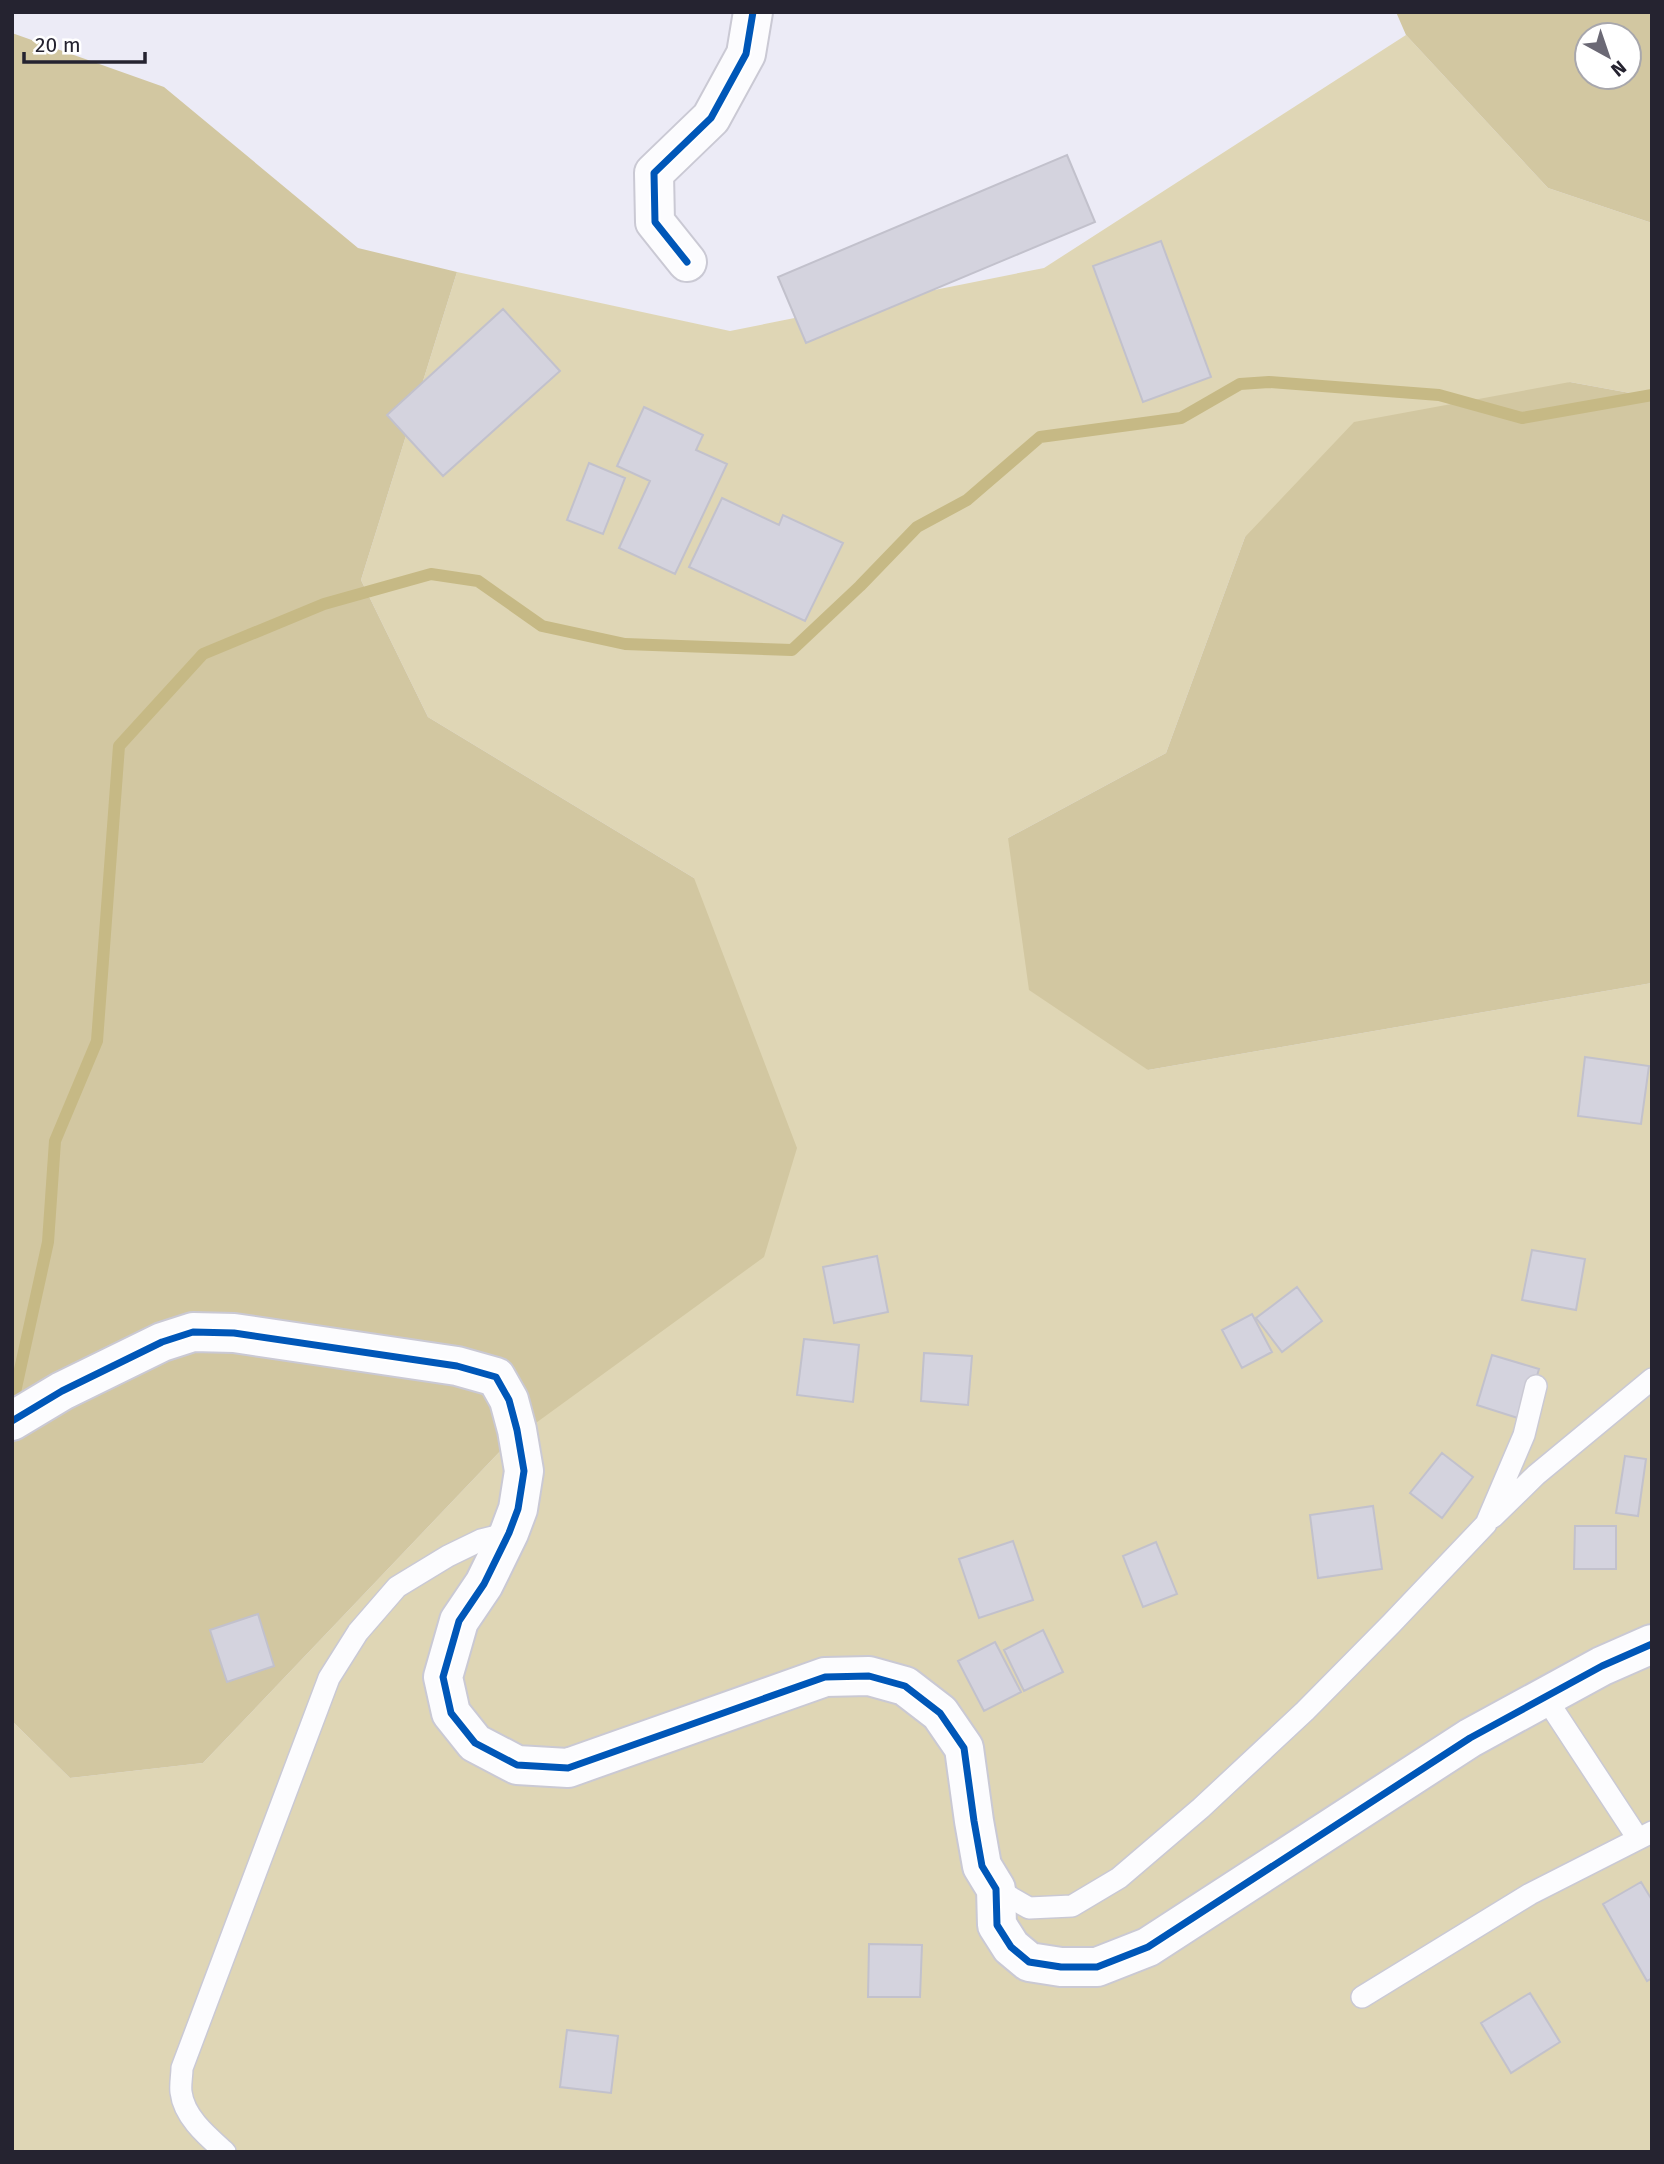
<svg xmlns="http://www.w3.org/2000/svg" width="1664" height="2164" viewBox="0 0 1664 2164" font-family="'Fira Sans',sans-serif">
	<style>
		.green { fill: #dfd6b5 }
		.forest { fill: #d2c7a1; fill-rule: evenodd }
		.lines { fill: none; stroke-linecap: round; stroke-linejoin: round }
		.stream { stroke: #c6b985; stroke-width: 12 }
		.building { fill: #d4d3de; stroke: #c2c1cc; stroke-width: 2 }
		.lane-casing { stroke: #cac9d4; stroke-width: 24 }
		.street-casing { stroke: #cac9d4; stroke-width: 42 }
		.lane { stroke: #fcfcfe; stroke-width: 21 }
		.street { stroke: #fcfcfe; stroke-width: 38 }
		.cycleway-casing { stroke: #fff; stroke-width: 11 }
		.cycleway { stroke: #0057b8; stroke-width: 7 }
	</style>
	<rect width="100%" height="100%" fill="#ecebf6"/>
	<!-- green -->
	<path class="green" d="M1406,35l142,153 104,35v174l-82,-15 -325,155 -79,216 -158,85 140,232 504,-87v1169h-1640v-431l58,57 133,-15 304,-319 187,-566 -266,-161 -67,-137 96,-308 273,59 314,-63z"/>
	<!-- forest -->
	<path class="forest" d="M1396,12h256v211l-104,-35 -142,-153zM1587,35h42v42h-42z
		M12,33l152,54 194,161 99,24 -96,308 67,137 266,161 103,270 -33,109 -257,187 -304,319 -133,15 -58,-57z
		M1570,382l82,15v586l-504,87 -119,-80 -21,-152 158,-85 79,-216 109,-115z"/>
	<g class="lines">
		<!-- stream -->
		<path class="stream" d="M12,1406l36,-164 7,-101 42,-100 22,-295 84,-92 121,-50 107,-30 47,7 64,45 83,18 167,6 68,-64 57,-59 50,-27 73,-63 141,-19 59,-34 29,-2 170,13 83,23 130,-23"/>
	</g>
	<!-- building -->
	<path class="building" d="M1067,155l28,67 -289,121 -28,-66z
		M1161,241l50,136 -68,25 -50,-136z
		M503,309l57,62 -117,105 -56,-61z
		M644,407l59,28 -7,15 31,14 -52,110 -56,-26 31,-67 -33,-15z
		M589,463l36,15 -22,56 -36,-14z
		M722,498l57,27 4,-10 60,28 -38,78 -116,-54z
		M1585,1057l64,9 -8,58 -63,-8z
		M1532,1250l53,9 -9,51 -54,-10z
		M877,1256l11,56 -54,11 -11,-56z
		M1297,1287l25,34 -40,31 -26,-34z
		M1252,1314l20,38 -30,16 -20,-38z
		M804,1339l55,6 -6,57 -56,-7z
		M924,1353l48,3 -4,49 -47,-4z
		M1492,1355l47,14 -15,51 -47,-15z
		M1442,1453l31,24 -31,41 -32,-25z
		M1625,1456l21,3 -8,57 -22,-3z
		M1373,1506l9,63 -64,9 -8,-63z
		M1575,1526h41v43h-42z
		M1013,1541l20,59 -54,18 -20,-59z
		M1156,1542l21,52 -34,13 -20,-51z
		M258,1614l16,52 -47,16 -17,-52z
		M1043,1630l20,42 -39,19 -20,-41z
		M995,1642l26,50 -37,19 -26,-50z
		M1641,1882l11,18v78l-5,3 -44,-77z
		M869,1944l53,1 -2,52h-52z
		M1530,1993l30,49 -49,31 -30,-50z
		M567,2030l51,6 -7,57 -51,-6z"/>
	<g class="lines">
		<!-- lane casing -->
		<g class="lane-casing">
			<path id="lane" d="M1493,1517l43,-42 116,-96
				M1545,1697l92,140
				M996,1889l33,19 43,-2 47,-28 82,-70 104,-97 86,-87 95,-100 38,-89 12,-49
				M1362,1997l168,-103 122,-62
				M225,2152c-18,-16 -41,-35 -44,-60 -1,-8 1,-16 1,-24l147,-390 29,-46 39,-45 51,-31 33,-16 28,-7"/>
		</g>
		<!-- street casing -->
		<g class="street-casing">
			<path id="street" d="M687,262l-32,-40 -1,-49 57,-55 35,-64 7,-42
				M12,1421l50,-30 100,-49 31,-10 41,1 223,33 39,11 13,23 8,30 7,41 -6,38 -9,24 -25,51 -25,37 -16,56 8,36 24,30 42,22 51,3 257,-91 44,-1 36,10 35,27 24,35 10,73 8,45 14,23 1,36 14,22 18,15 32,5h36l51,-20 322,-209 132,-72 50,-22"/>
		</g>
		<!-- lane -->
		<use href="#lane" class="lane"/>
		<!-- street -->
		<use href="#street" class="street"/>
		<!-- cycleway casing -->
		<g class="cycleway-casing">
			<path id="cycleway" d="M687,262l-32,-40 -1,-49 57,-55 35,-64 7,-42
				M12,1421l50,-30 100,-49 31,-10 41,1 223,33 39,11 13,23 8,30 7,41 -6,38 -9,24 -25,51 -25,37 -16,56 8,36 24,30 42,22 51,3 257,-91 44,-1 36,10 35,27 24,35 10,73 8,45 14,23 1,36 14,22 18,15 32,5h36l51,-20 322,-209 132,-72 50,-22"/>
		</g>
		<!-- cycleway -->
		<use href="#cycleway" class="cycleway"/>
	</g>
	<!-- border -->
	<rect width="1664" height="2164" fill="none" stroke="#252330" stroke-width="28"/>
	<!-- north arrow -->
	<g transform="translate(1608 56) rotate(140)"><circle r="33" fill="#ffffff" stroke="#a8a7ac" stroke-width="2"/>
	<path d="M0-5L12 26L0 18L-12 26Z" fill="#6b6975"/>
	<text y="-10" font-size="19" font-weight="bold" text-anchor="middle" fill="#252330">N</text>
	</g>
	<!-- scale -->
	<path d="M24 52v10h121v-10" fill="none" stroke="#252330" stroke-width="3.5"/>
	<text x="35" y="52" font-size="21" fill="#252330" stroke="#ffffff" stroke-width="5" paint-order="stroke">20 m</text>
</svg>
